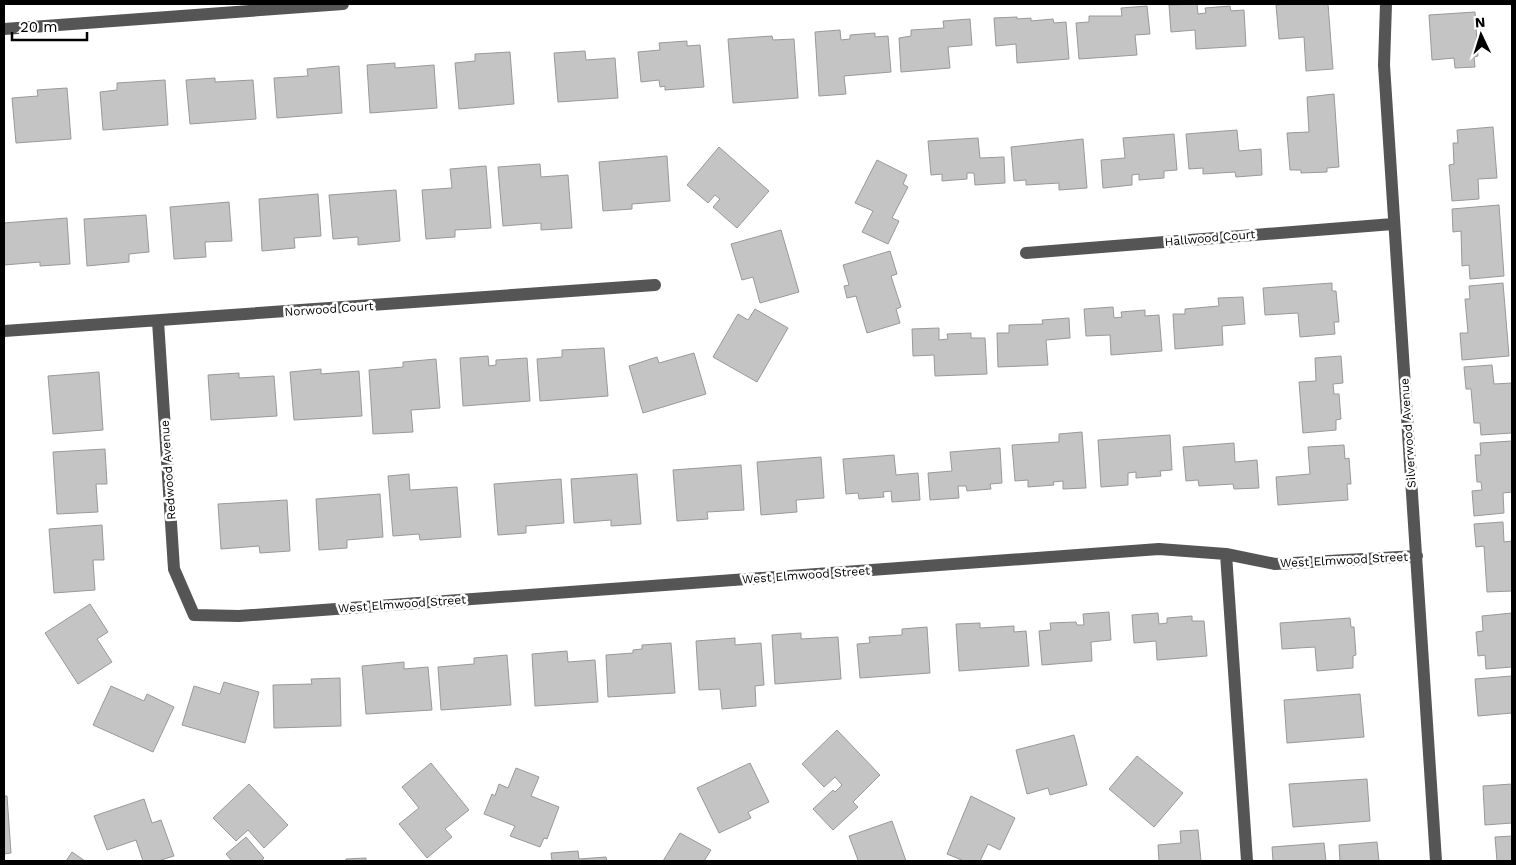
<svg xmlns="http://www.w3.org/2000/svg" width="1516" height="865" viewBox="0 0 1516 865" font-family="'Work Sans',sans-serif">
	<style>
		.building { fill: #c4c4c4; stroke: #999 }
		.lines { fill: none; stroke-linecap: round; stroke-linejoin: round }
		.minor { stroke: #555; stroke-width: 12 }
		.labels { text-anchor: middle; dominant-baseline: central; stroke-width: 5; stroke-linejoin: round; paint-order: stroke }
		.street-label { font-size: 12px; fill: #000; stroke: #fff }
	</style>
	<rect width="100%" height="100%" fill="#fff"/>
	<!-- building -->
	<path class="building" d="M1197,4l1,10 8,-1 -1,-5 25,-2 1,5 13,-1 2,36 -50,3 -1,-19 -24,2 -2,-27z
		M1289,4h39l5,65 -27,2 -2,-34 -25,2 -3,-34z
		M1147,6l3,28 -15,1 2,20 -58,4 -3,-36 13,-1v-6h33l-1,-8z
		M1475,12l3,44 -4,1 1,10 -20,1 -1,-10 -22,2 -3,-45z
		M1017,17v2l14,-1v3l22,-2 1,4 12,-1 3,37 -52,4 -1,-19 -20,2 -2,-28z
		M970,19l2,26 -24,2 2,21 -49,4 -2,-34 12,-2v-6l33,-2 -1,-7z
		M840,30l1,10 9,-1v-4l25,-2v4l13,-1 3,36 -47,4 2,18 -27,2 -4,-64z
		M772,36l1,4 21,-1 4,59 -65,5 -5,-64z
		M687,41v5l13,-1 4,42 -39,3v-4l-5,1 -1,-7 -18,2 -3,-30 22,-2 -1,-7z
		M585,51l1,9 29,-2 3,40 -60,4 -4,-49z
		M510,52l4,52 -55,5 -4,-46 20,-2v-7z
		M395,63v5l39,-3 3,43 -67,5 -3,-48z
		M339,66l3,47 -65,5 -3,-40 34,-2 -1,-7z
		M215,78v4l38,-2 3,39 -66,5 -4,-44z
		M165,80l3,45 -65,5 -3,-38 17,-2v-7z
		M67,88l4,51 -55,4 -4,-45 26,-2 -1,-6z
		M1334,94l5,73 -12,1v4l-26,1v-3h-11l-3,-37 22,-1 -2,-35z
		M1493,127l4,51 -19,1 1,20 -27,2 -3,-36 5,-1 -1,-21h5l-1,-13z
		M1237,130l2,21 22,-2 1,26 -26,2 -1,-5 -32,2v-6l-14,1 -3,-35z
		M1174,134l3,36 -13,1v7l-25,2v-6l-7,1v10l-29,3 -2,-28 24,-2 -2,-20z
		M978,138l2,20 24,-1 1,26 -30,2 -1,-12h-7v6l-25,2v-7l-11,1 -3,-34z
		M1083,139l4,49 -28,2v-7l-33,2v-5l-12,1 -3,-34z
		M719,147l50,44 -32,37 -24,-21 7,-8 -5,-4 -7,8 -21,-18z
		M667,156l3,45 -38,3v5l-29,2 -4,-49z
		M877,160l30,15 -4,9 5,3 -16,31 7,3 -11,23 -26,-12 11,-21 -18,-8z
		M540,164l1,13 27,-2 4,53 -31,2v-7l-38,3 -5,-59z
		M486,166l5,62 -36,2v7l-29,2 -4,-49 30,-2 -2,-19z
		M396,190l4,51 -42,4v-8l-25,2 -4,-44z
		M318,194l3,42 -27,2 1,10 -33,3 -3,-52z
		M229,202l3,39 -27,1 1,15 -32,2 -4,-52z
		M1499,205l5,71 -34,3 -1,-14 -7,1 -1,-35 -8,1 -1,-23z
		M146,215l3,37 -20,2v8l-42,4 -3,-47z
		M67,218l3,46 -30,2v-4l-36,3v-42z
		M781,230l18,62 -39,11 -7,-26 -11,3 -11,-36z
		M890,251l7,23 -6,2 10,31 -5,2 4,14 -33,10 -11,-37 -9,2 -3,-12 5,-1 -6,-20z
		M1332,283v8h4l3,31h-5l1,12 -35,3 -2,-24 -33,2 -2,-27z
		M1503,283l6,73 -47,4 -2,-27h8l-3,-34h5l-1,-13z
		M1243,297l2,27 -23,2 1,19 -48,4 -2,-35h12v-5l34,-3 -1,-8z
		M1113,307l1,11 8,-1 -1,-5 24,-2v6l14,-1 3,36 -51,4 -1,-20 -24,1 -2,-27z
		M755,309l33,19 -31,54 -44,-25 25,-43 10,6z
		M1069,318l1,20 -24,2 2,25 -50,2 -1,-34h12v-8l34,-1 -1,-4z
		M939,328v12l9,-1 -1,-5 24,-1v5h14l2,36 -52,2 -1,-21 -21,1 -1,-27z
		M604,348l4,48 -68,5 -3,-42 25,-2v-7z
		M694,353l12,41 -63,19 -14,-47 28,-9 2,6z
		M488,356l1,10 7,-1v-5l31,-2 3,43 -67,5 -3,-48z
		M1341,356l2,27 -10,1 1,10h5l2,25 -5,1v10l-33,3 -4,-51 17,-1 -1,-23z
		M436,359l4,49 -29,2 2,22 -40,2 -4,-64 34,-3v-5z
		M1492,365l2,19 18,-1v50l-31,2 -1,-12h-6l-3,-34h-5l-2,-22z
		M321,369v5l38,-3 3,45 -68,4 -4,-48z
		M99,372l4,58 -50,4 -5,-58z
		M239,373v5l35,-2 3,40 -66,4 -3,-45z
		M1082,432l4,56 -23,1v-8l-10,1 1,3 -26,2v-7l-13,1 -3,-36 47,-3v-8z
		M1170,435l2,35 -12,1 1,5 -25,2v-6l-8,1v12l-27,2 -3,-47z
		M1512,441v51l-9,1 1,20 -30,3 -2,-25 10,-1 -1,-8h-4l-2,-27h6l-1,-12z
		M1234,443l1,19 22,-2 2,28 -25,1 -1,-5 -34,2 -1,-6 -12,1 -3,-34z
		M1344,445l1,14 4,-1 2,26h-4l1,16 -70,5 -2,-28 34,-3 -2,-27z
		M1000,448l2,35 -12,1 1,5 -24,2 -1,-5h-8l1,12 -29,2 -2,-27 24,-2 -2,-19z
		M105,449l2,35h-11l2,28 -41,2 -4,-62z
		M894,455l2,20 22,-2 2,27 -28,2 -1,-11 -8,1 1,5 -25,2 -1,-6 -12,1 -3,-35z
		M821,457l3,41 -28,2 1,12 -36,3 -4,-53z
		M741,465l3,45 -37,2 1,7 -31,2 -4,-51z
		M409,474l1,16 47,-3 4,50 -41,3 -1,-6 -26,2 -5,-60z
		M637,474l4,50 -30,2v-6l-37,3 -3,-44z
		M561,479l3,44 -38,3v7l-28,2 -4,-51z
		M380,494l3,43 -36,3v8l-28,2 -3,-51z
		M287,500l3,51 -30,2 -1,-7 -38,3 -3,-45z
		M1503,522l1,20 8,-1v50l-25,1 -3,-46 -8,1 -2,-23z
		M102,525l2,35h-11l2,30 -41,3 -5,-64z
		M90,604l18,28 -11,7 15,23 -34,22 -33,-51z
		M1109,612l2,28 -20,2 1,19 -50,4 -3,-34 12,-1 -1,-7 26,-1 1,3h7l-1,-11z
		M1158,613l1,11 8,-1v-5l25,-2v5h12l3,35 -50,4 -1,-19 -22,2 -2,-28z
		M1512,613v54l-26,2 -1,-14 -7,1 -2,-24 7,-1 -1,-15z
		M1350,618l1,9h3l2,28 -3,1v12l-36,3 -2,-24 -33,2 -2,-26z
		M980,623v5l34,-2v6l12,-1 3,35 -70,5 -3,-47z
		M927,627l3,46 -70,5 -3,-34 13,-1 -1,-6 33,-2v-6z
		M801,633v6l37,-2 3,42 -66,5 -3,-49z
		M735,638v7l26,-2 3,42 -9,1 1,20 -34,3 -2,-20 -21,1 -3,-49z
		M671,643l4,50 -67,4 -2,-42 27,-2v-3l9,-1v-4z
		M567,651l1,11 27,-2 3,42 -63,4 -3,-52z
		M507,655l4,50 -70,5 -3,-43 36,-3v-6z
		M404,662v7l24,-2 4,43 -66,4 -4,-48z
		M1512,676v37l-34,3 -3,-37z
		M340,678l1,48 -67,2 -1,-43 39,-1 -1,-5z
		M224,682l35,10 -14,51 -63,-18 12,-39 26,8z
		M111,686l33,15 3,-7 27,13 -21,45 -60,-27z
		M1360,694l4,43 -77,6 -3,-43z
		M837,730l43,45 -27,27 5,5 -25,23 -20,-21 20,-19 2,2 7,-7 -7,-8 -11,10 -22,-23z
		M1074,735l13,50 -37,10 -2,-7 -21,6 -11,-44z
		M1137,756l46,37 -29,34 -45,-38z
		M431,763l38,47 -24,19 7,8 -25,21 -28,-34 20,-16 -17,-21z
		M750,763l19,39 -21,10 3,6 -32,15 -22,-45z
		M516,768l23,9 -8,19 28,11 -12,32 -3,-1 -4,9 -30,-11 5,-10 -31,-12 8,-20 3,2 4,-12 9,4z
		M1367,779l3,42 -77,6 -4,-43z
		M249,784l39,41 -24,23 -16,-18 -12,11 -23,-23z
		M1512,784v39l-27,2 -2,-39z
		M4,796h3l4,57 -7,1z
		M971,796l44,22 -15,32 -12,-6 -8,17h-16l-17,-7z
		M144,799l8,24 9,-3 13,36 -16,5h-15l-7,-21 -29,10 -13,-34z
		M892,821l14,40h-51l3,-1 -9,-24z
		M1198,830l3,31h-42l-1,-16 23,-2 -1,-12z
		M680,833l31,17 -7,11h-41z
		M1512,836v25h-15l-2,-24z
		M246,837l18,21 -3,3h-29l-6,-7z
		M1377,842l2,19h-39l-1,-16z
		M1324,843l2,18h-53l-1,-14z
		M578,851l1,8 27,-2 1,4h-55l-1,-8z
		M72,852l13,9h-19z
		M366,858v3h-20v-2z"/>
	<g class="lines">
		<!-- minor -->
		<path class="minor" d="M1386,4l-2,61 52,796
			M4,29l339,-25
			M1026,253l367,-29
			M158,321l16,248 20,46 45,1 920,-67 67,5 49,10 142,-8
			M4,331l651,-46
			M1226,554l21,307"/>
	</g>
	<g class="labels">
		<!-- street labels -->
		<g class="street-label">
			<text transform="translate(1210 238) rotate(-5)">Hallwood Court</text>
			<text transform="translate(329 309) rotate(-4)">Norwood Court</text>
			<text transform="translate(1408 433) rotate(-94)">Silverwood Avenue</text>
			<text transform="translate(168 470) rotate(-94)">Redwood Avenue</text>
			<text transform="translate(1344 560) rotate(-3)">West Elmwood Street</text>
			<text transform="translate(806 575) rotate(-4)">West Elmwood Street</text>
			<text transform="translate(402 604) rotate(-4)">West Elmwood Street</text>
		</g>
	</g>
	<!-- border -->
	<rect width="1516" height="865" fill="none" stroke="#000000" stroke-width="10"/>
	<!-- north arrow -->
	<g transform="translate(1481 35) rotate(356)" stroke="#ffffff" stroke-width="4" paint-order="stroke">
	<path d="M0-4L9 19L0 12L-9 19Z" fill="#000000"/>
	<text y="-8" font-size="14" font-weight="bold" text-anchor="middle" fill="#000000">N</text>
	</g>
	<!-- scale -->
	<path d="M12 32v8h75v-8" fill="none" stroke="#000000" stroke-width="2.5"/>
	<text x="20" y="32" font-size="15" fill="#000000" stroke="#ffffff" stroke-width="4" paint-order="stroke">20 m</text>
</svg>
